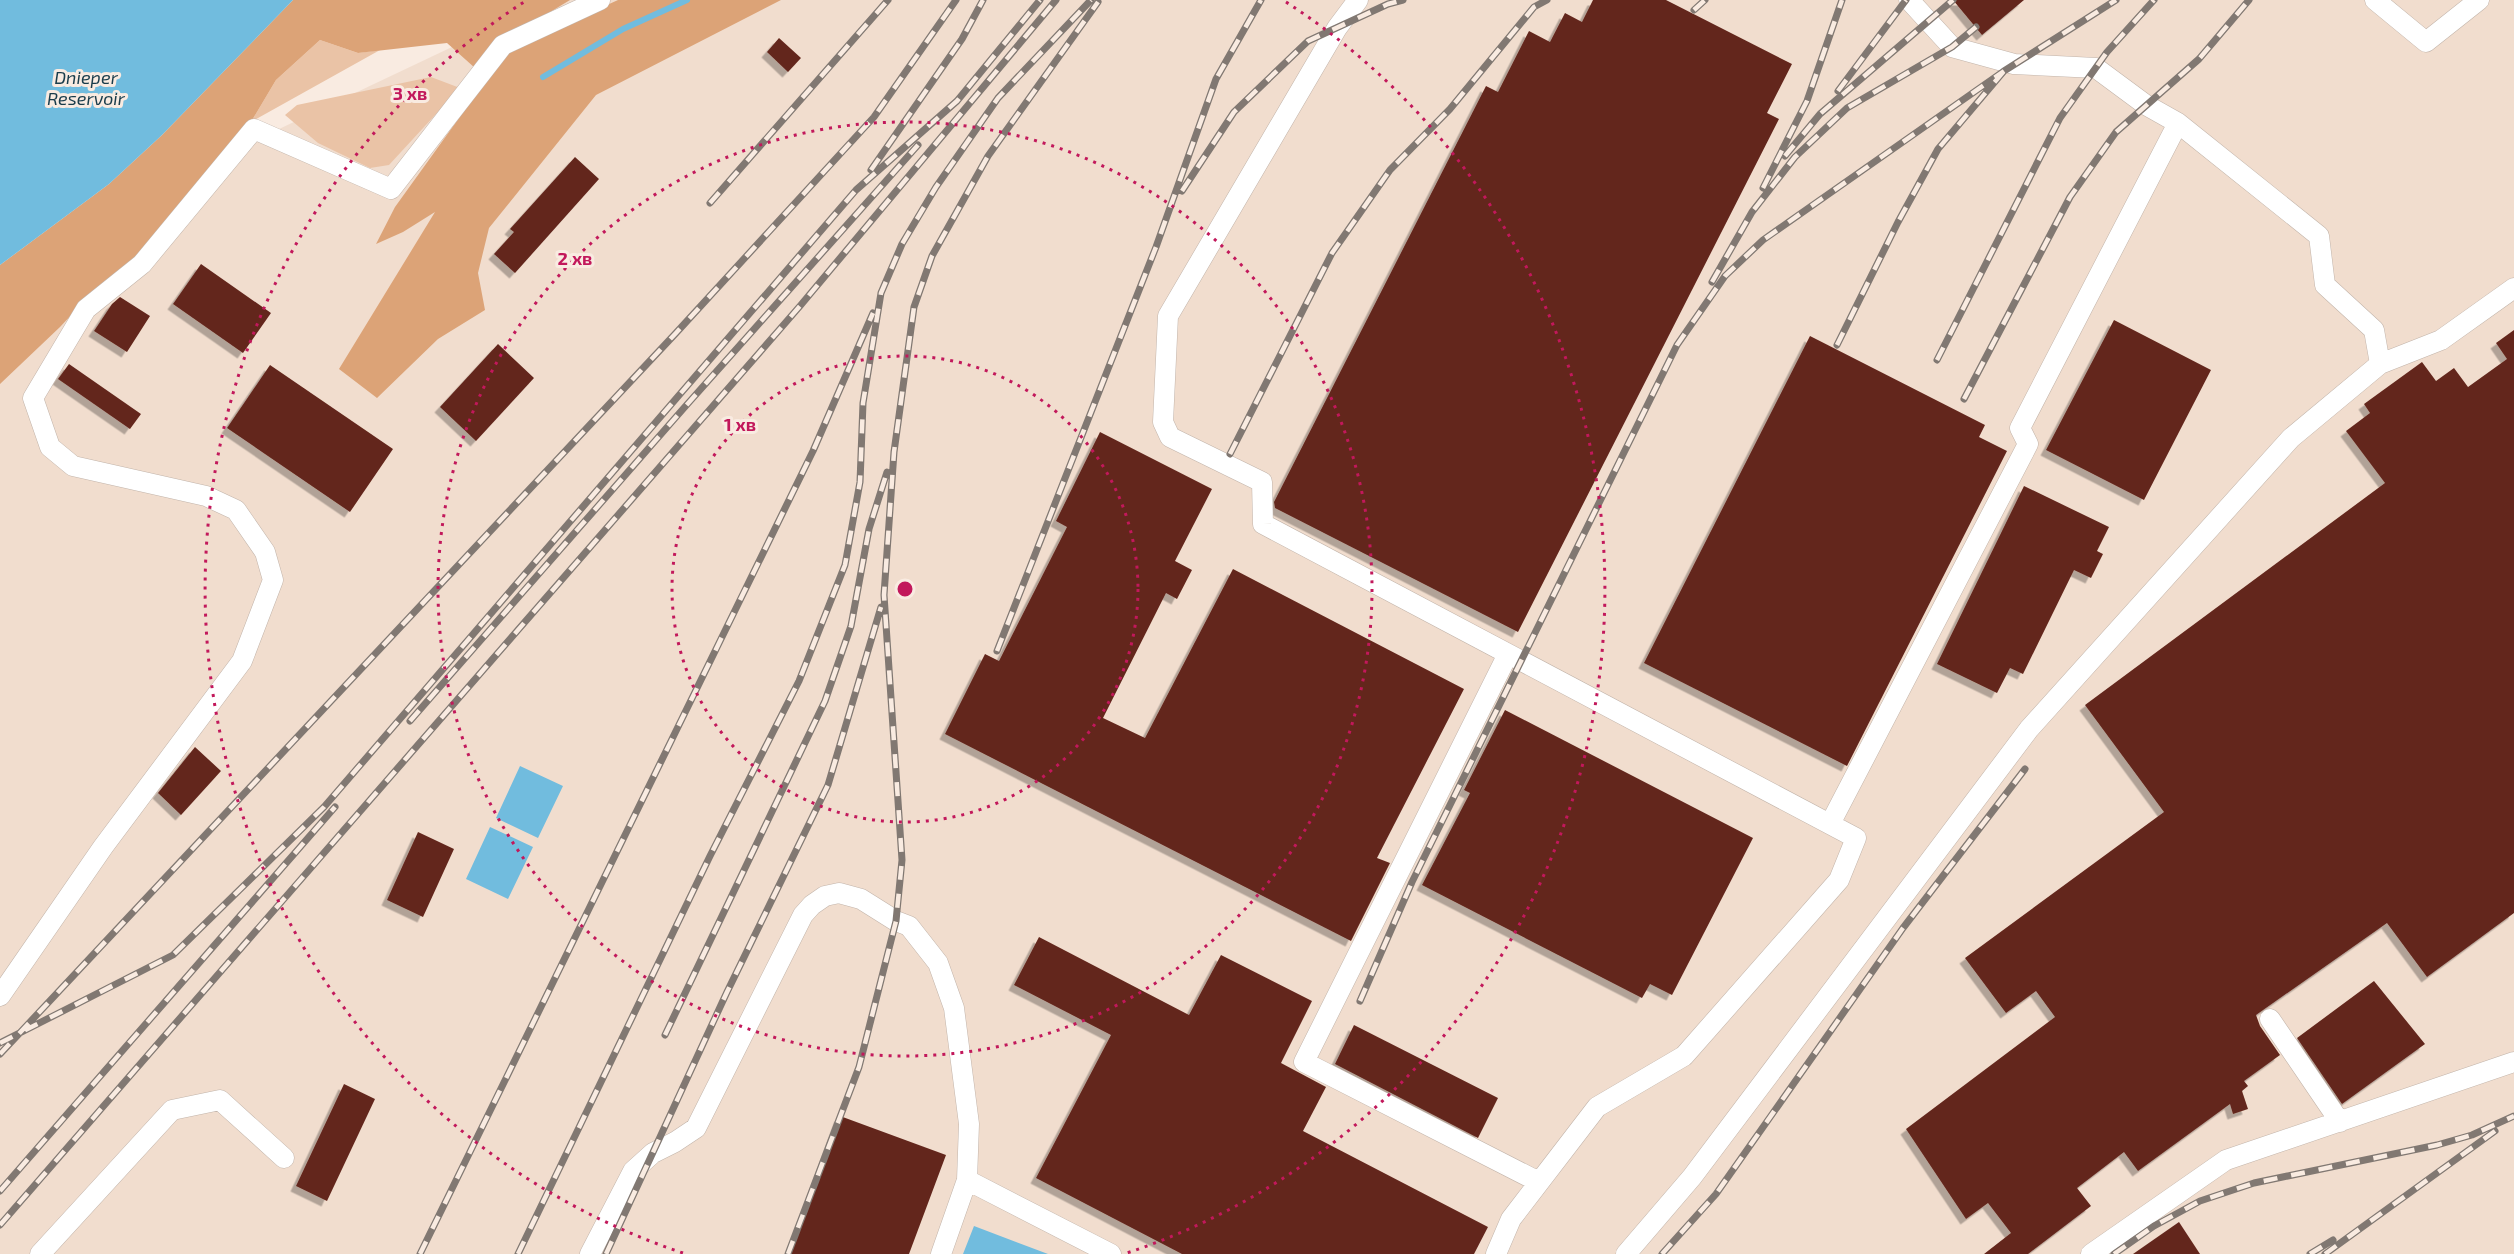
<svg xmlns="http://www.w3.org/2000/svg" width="2514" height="1254" viewBox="0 0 2514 1254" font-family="'Exo 2',sans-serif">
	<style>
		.built { fill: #f1ddce }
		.green { fill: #eac3a6 }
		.forest { fill: #dca377 }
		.water { fill: #71bcde }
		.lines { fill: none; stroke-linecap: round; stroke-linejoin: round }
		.stream { stroke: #71bcde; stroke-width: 6 }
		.building { fill: #63271d; filter: url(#shadow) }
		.minor-casing { stroke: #c2b4aa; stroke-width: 21 }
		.minor { stroke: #fff; stroke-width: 20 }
		.rail-casing { stroke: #817872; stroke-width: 7 }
		.rail { stroke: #f9ebe1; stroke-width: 4.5; stroke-dasharray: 14; stroke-linecap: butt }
		.ring { fill: none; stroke: #c2185b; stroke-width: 3; stroke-dasharray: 3 6 }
		.labels { text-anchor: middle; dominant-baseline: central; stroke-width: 6; stroke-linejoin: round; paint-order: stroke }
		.water-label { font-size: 18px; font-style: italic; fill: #193c4b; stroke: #f9ebe1 }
		.centre { fill: #c2185b; stroke: #f9ebe1; stroke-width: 3 }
		.ring-label { font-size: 18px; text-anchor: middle; font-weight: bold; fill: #c2185b; stroke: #f9ebe1; stroke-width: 6; stroke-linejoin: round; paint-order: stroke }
	</style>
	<defs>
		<filter id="shadow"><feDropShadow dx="-5.5" dy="5.5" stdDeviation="0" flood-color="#0004"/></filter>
	</defs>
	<rect width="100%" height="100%" fill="#f9ebe1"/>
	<!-- built -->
	<path class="built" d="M551,0h1963v1254h-2514v-894l258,-221z"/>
	<!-- green -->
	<path class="green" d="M320,40l38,13 22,-3 -129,72 25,-42z
		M431,77l29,11 -71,77 -19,3 -52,-25 -33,-28 12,-10z"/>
	<!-- forest -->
	<path class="forest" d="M293,0h277l-61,37 -34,31 -28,-25 -89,10 -38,-13 -44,40 -25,42 -118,139 -43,34 -30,32 -60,57v-119l109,-81 53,-49z
		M618,0h163l-185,95 -107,133 -11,45 7,37 -47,29 -61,59 -38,-29 96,-157 -32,20 -27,12 19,-37 113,-157z"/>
	<!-- water -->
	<path class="water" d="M0,0h293l-131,135 -53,49 -109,81z
		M520,766l43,20 -25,52 -42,-20z
		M490,827l43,20 -25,52 -42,-20z
		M974,1226l74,28h-85z"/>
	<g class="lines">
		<!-- stream -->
		<path class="stream" d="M543,77l80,-48 64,-29"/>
	</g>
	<!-- building -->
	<path class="building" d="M1593,0h73l126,64 -25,49 12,6 -261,513 -243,-124 -1,-6 212,-416 12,6 31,-61 21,11 15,-29 17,9z
		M1953,0h71l-42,35z
		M779,38l22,20 -13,14 -21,-20z
		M575,157l24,22 -84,94 -21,-19 20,-22 -4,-3z
		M201,264l70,49 -28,40 -70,-49z
		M120,297l30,19 -23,36 -33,-21 18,-27z
		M2114,320l97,50 -67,130 -98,-50z
		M2514,330v583l-87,64 -40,-54 -131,92 4,11 20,29 -36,26 4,5 -6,5 6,18 -15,5 -3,-10 -92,67 -14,-19 -47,36 14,18 -63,48h-44l27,-21 -23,-30 -22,16 -60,-90 149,-112 -19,-26 -30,22 -41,-55 199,-146 -79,-107 300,-222 -39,-52 24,-18 -6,-9 58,-42 14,19 18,-13 14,19 39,-28 -11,-16z
		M1810,336l175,89 -6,12 28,14 -160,315 -203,-103z
		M498,344l36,34 -58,63 -36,-34z
		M69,364l72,50 -11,15 -72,-50z
		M270,365l123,84 -43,63 -123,-84z
		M1100,432l112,57 -37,72 17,9 -15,29 -11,-6 -63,125 42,20 88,-169 231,120 -87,169 13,5 -39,78 -406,-207 40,-80 14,7 68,-134 -11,-6z
		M2024,486l85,41 -12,24 6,3 -12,24 -17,-8 -51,104 -13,-6 -13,25 -60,-29z
		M1505,710l248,128 -81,157 -22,-11 -8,14 -220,-113 48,-92 -6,-3z
		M195,747l26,24 -40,44 -23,-22z
		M418,832l36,17 -31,68 -36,-17z
		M1039,937l150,78 32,-60 91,46 -31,62 45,24 -23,44 185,96 -14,27h-292l-146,-76 75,-143 -97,-50z
		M2374,981l51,63 -83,60 -45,-66z
		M1354,1025l144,73 -20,40 -143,-74z
		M344,1084l31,15 -48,102 -31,-15z
		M840,1116l106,39 -37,99h-119z
		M2179,1222l21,32h-67z"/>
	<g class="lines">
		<!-- minor casing -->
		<g class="minor-casing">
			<path id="minor" d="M1358,0l-21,28 -169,288 -5,106 7,15 92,45 1,42 593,314 -17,42 -155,176 -87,51 -86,112 -15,35
				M1909,0l43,47 62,17 82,4 50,37 32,18 141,113 6,49 49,45 6,34
				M2375,0l51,42 53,-42
				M1508,654l-204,408 235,120
				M1830,824l198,-380 -8,-16 158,-305
				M0,996l103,-149 139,-186 31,-81 -8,-28 -29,-42 -30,-14 -133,-30 -23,-19 -17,-49 53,-89 56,-45 112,-135 137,60 112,-144 97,-45
				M2270,1019l70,103
				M40,1254l132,-144 48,-10 64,58
				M590,1254l43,-83 20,-18 22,-11 21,-14 107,-213 9,-10 13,-9 14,-3 22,6 35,22 13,5 29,37 16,45 15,116 -2,56 144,74
				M941,1254l26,-74
				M1626,1254l66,-77 337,-448 262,-291 89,-74 61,-24 73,-52
				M2091,1254l135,-94 288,-98"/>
		</g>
		<!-- minor -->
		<use href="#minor" class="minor"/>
		<!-- rail casing -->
		<g class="rail-casing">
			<path id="rail" d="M1694,10l11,-10
				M1838,91l68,-91
				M1785,156l35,-42 133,-114
				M871,170l91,-131 21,-39
				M1763,188l44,-87 35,-101
				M1182,191l52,-79 74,-71 80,-37 15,-4
				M710,203l178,-203
				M1712,282l40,-70 43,-55 52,-49 105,-61 24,-20
				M1837,345l61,-123 40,-73 66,-78 112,-71
				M1937,360l123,-242 47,-66 47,-52
				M1964,399l106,-202 46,-65 83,-73 50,-59
				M1230,454l102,-201 58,-83 60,-61 84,-102 13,-7
				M997,651l159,-404 60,-168 45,-79
				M410,721l273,-312 235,-264
				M1360,1001l52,-119 265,-537 48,-69 38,-36 241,-169
				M665,1035l160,-334 26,-75 18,-97 18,-57
				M0,1043l173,-88 151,-148 532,-617 101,-89 83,-101
				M0,1054l676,-721 198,-216 82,-117
				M0,1191l335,-384
				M0,1225l800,-919 256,-306
				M420,1254l393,-803 60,-138
				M518,1254l192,-398 89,-175 46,-116 15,-83 3,-79 18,-110 21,-49 34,-57 62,-89 93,-98
				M606,1254l121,-262 101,-207 53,-178
				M788,1254l71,-187 37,-146 6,-61 -18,-265 10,-143 20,-145 18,-51 56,-100 110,-154
				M1662,1254l54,-60 187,-266 122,-159
				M2114,1254l40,-28 46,-25 54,-18 183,-38 35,-10 42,-19
				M2310,1254l23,-14
				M2325,1254l170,-123"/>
		</g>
		<!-- rail -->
		<use href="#rail" class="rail"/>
	</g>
	<!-- distance rings -->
	<g class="ring">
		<circle cx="905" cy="589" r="233"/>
		<circle cx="905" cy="589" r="467"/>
		<path d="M683 1253A700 700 0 0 1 524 2M1286 2A700 700 0 0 1 1127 1253"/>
	</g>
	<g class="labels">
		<!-- water labels -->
		<g class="water-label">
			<text x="86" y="77">Dnieper<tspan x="86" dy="21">Reservoir</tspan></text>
		</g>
	</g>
	<circle cx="905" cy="589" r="9" class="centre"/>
	<g class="ring-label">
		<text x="410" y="100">3 хв</text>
		<text x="575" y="265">2 хв</text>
		<text x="740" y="431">1 хв</text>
	</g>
</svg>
